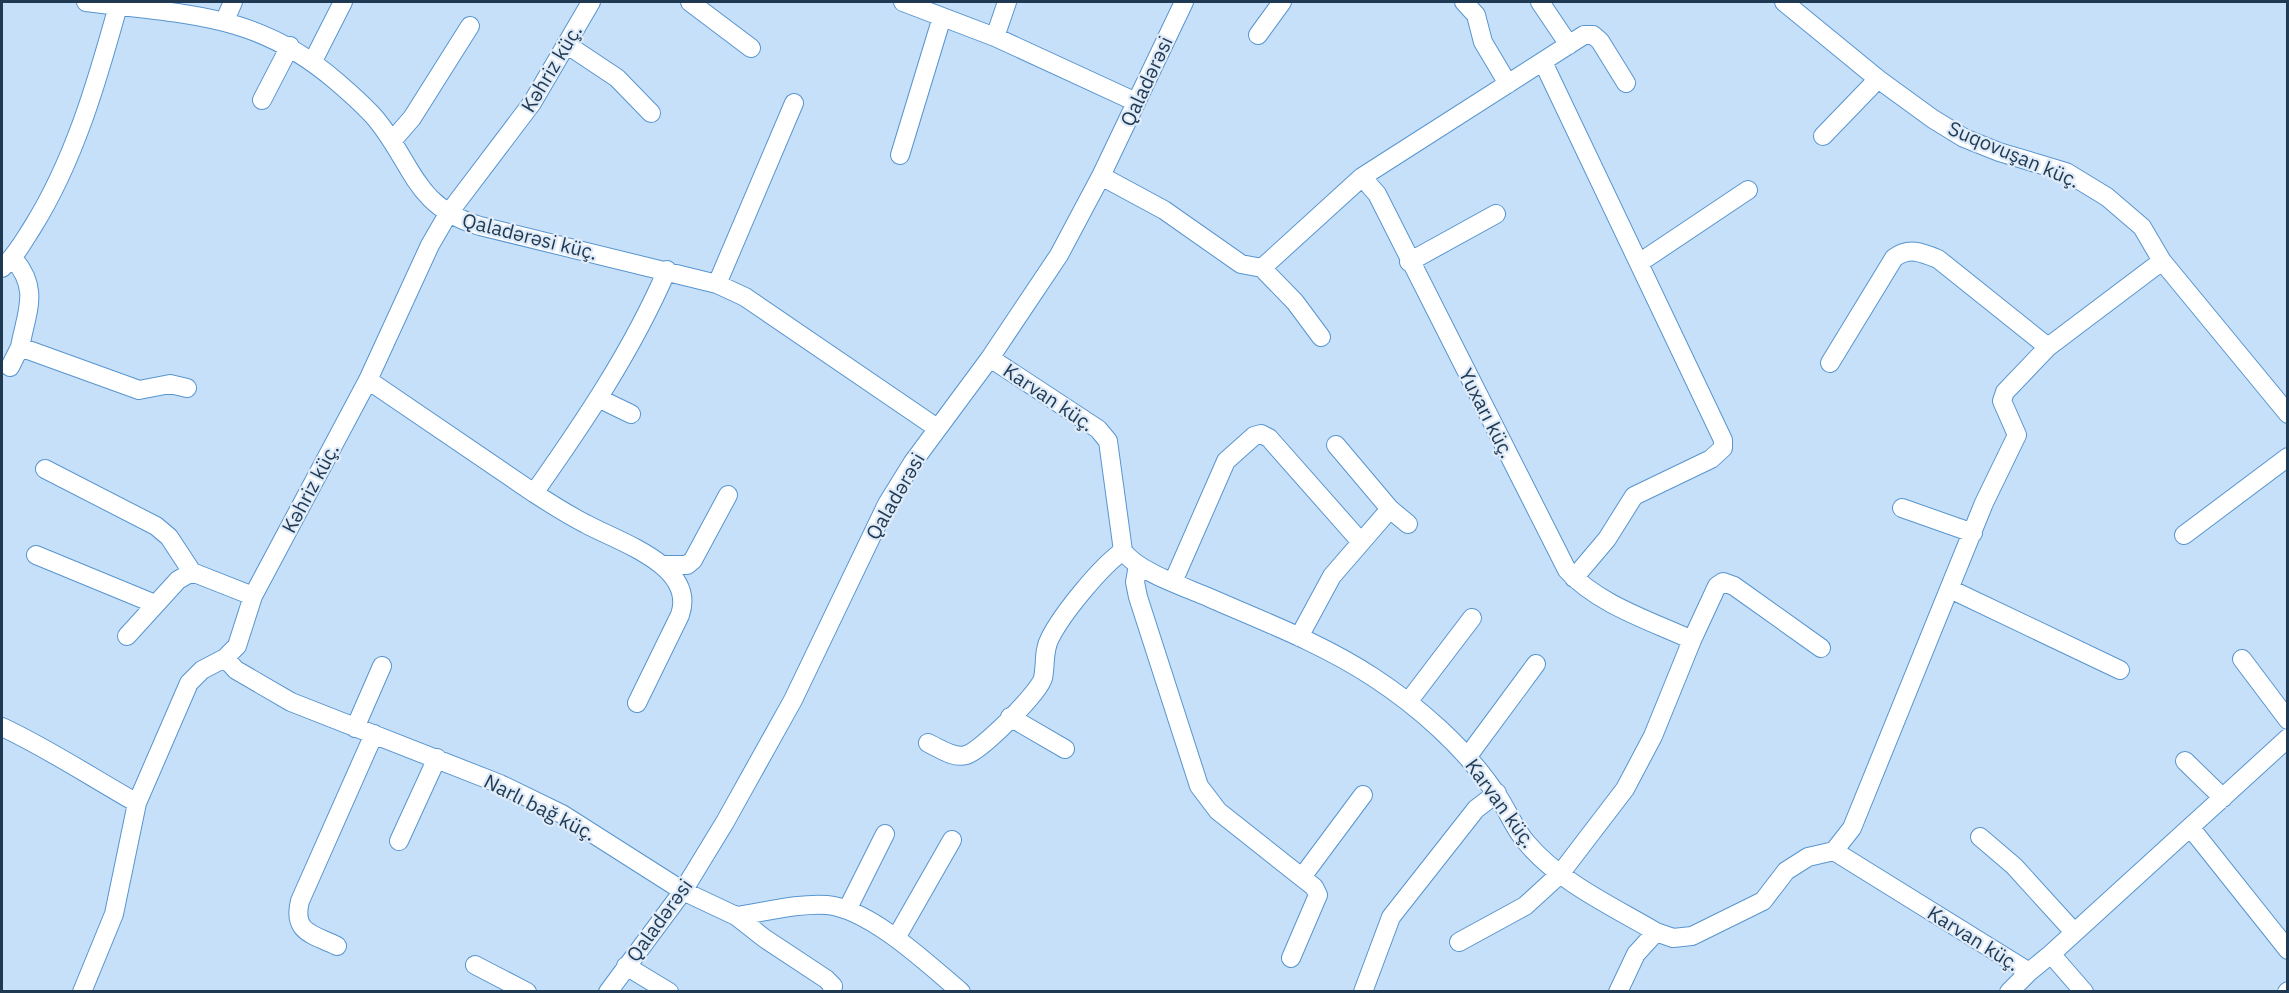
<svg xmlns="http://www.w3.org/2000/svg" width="2289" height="993" viewBox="0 0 2289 993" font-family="'IBM Plex Sans',sans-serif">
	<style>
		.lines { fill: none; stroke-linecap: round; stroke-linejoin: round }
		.minor-casing { stroke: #5795cf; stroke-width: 20 }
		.minor { stroke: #fff; stroke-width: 18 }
		.labels { text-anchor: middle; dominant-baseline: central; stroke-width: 4.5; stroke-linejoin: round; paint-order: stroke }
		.street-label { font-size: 20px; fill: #1f3952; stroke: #dfebf8 }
	</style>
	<rect width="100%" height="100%" fill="#c7e0f9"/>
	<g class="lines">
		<!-- minor casing -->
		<g class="minor-casing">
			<path id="minor" d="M86,2c99,13 170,10 250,79 14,12 28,24 40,38 38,46 38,88 104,107l237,58 28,13 192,131
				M690,2l61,46
				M903,2l92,35 141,65
				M1464,2l12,13 7,27 25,42
				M1540,2l29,43
				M1784,2l94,77 55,40 31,19 35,14 67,20 41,25 35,30 20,34 126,153
				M225,20l8,-18
				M1258,35l24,-33
				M995,37l12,-35
				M566,44l51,34 34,35
				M313,61l30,-59
				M1543,62l180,378v8l-12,11 -77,37 -27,43 -33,39
				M262,100l28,-54
				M1823,136l55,-57
				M392,141l20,-23 58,-92
				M900,155l42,-138
				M1101,176l63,34 77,54 21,4 100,-91 15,17 190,376c30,34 84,51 125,70l-39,96 -28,53 -65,85 -35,32 -66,36
				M1362,177l222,-142h9l7,6 26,42
				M13,258c27,31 14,52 7,89l119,43 31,-6 17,4
				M1409,262l87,-48
				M1639,263l109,-73
				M2,268c13,-11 21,-26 30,-40 42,-67 65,-146 86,-222
				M1262,268l33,34 26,35
				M717,284l77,-181
				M990,358l108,71 10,12 15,110c15,21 62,36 87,47 55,24 113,46 163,79 46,30 91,70 122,115 12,16 18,35 31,50 33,40 86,64 130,90l17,6 19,-2 71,-35 23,-30 22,-14 26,-6 195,121 22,-18 33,38
				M1830,363l64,-105c15,-11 27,-6 44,1l110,88
				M10,367l10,-20
				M368,380l166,113c50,-71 98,-142 133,-223
				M600,399l31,15
				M1336,445l54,64 18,15
				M45,469l111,57 13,11 23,35 61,24
				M534,493c17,11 34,22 52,31 33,18 111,42 94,91l-43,88
				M1902,508l71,25
				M2184,535l104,-78
				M36,555l119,49
				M663,565h24l6,-5 35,-65
				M1138,565l-3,17 3,15 61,189 19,25 96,76 4,8 -27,63
				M1173,582l53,-121 28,-25 7,-2 8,4 91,103
				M1950,589l170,81
				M127,636l51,-56 14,-8
				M1299,637l33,-61 58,-67
				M1692,640l25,-54 6,-4 11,4 87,62
				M225,658l11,12 55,32 209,82 62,30 121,77 53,25 28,22 62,41 7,7 -1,6
				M2242,659l46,61
				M1408,702l64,-84
				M1010,717l55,32
				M2,727c47,22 89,50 135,76
				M355,728l27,-62
				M928,743c11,5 26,16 38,12 15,-4 73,-62 77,-77 3,-13 0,-27 7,-40 12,-24 51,-72 73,-87
				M1468,756l68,-92
				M2185,761l38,37
				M2190,827l98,123
				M1980,837l34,29 60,66
				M399,841l38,-83
				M1834,851l18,-23 132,-325 33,-68 -15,-34 3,-9 43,-45 114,-86
				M1302,877l61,-82
				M847,910l38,-76
				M736,916c29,-4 62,-13 91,-11 43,4 101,59 134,87
				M896,938l56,-98
				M337,946c-24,-12 -45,-13 -37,-45l74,-167
				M2051,954l237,-216
				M475,965l52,27
				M626,966l43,26
				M82,992l32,-78 23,-111 52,-120 13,-13 23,-12 12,-12 16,-50 115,-216 62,-135 18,-31 84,-111 59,-101
				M608,992l75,-101 42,-69 68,-122 94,-196 26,-42 77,-104 69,-103 42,-79 83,-174
				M1363,992l28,-75 85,-108 21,-16
				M1618,992l18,-38 20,-22
				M2009,992l20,-20
				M2287,992l1,-1"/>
		</g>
		<!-- minor -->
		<use href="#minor" class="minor"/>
	</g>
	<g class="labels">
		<!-- street labels -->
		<g class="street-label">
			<text transform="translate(551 68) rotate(-59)">Kəhriz küç.</text>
			<text transform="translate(1146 81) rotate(-65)">Qaladərəsi</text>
			<text transform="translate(2014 154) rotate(23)">Suqovuşan küç.</text>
			<text transform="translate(530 236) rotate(14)">Qaladərəsi küç.</text>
			<text transform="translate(1049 397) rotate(34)">Karvan küç.</text>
			<text transform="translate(1487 413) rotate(63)">Yuxarı küç.</text>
			<text transform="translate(310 488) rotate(-62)">Kəhriz küç.</text>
			<text transform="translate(895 496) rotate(-60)">Qaladərəsi</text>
			<text transform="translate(1501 803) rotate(54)">Karvan küç.</text>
			<text transform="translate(540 807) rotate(27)">Narlı bağ küç.</text>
			<text transform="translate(659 920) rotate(-54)">Qaladərəsi</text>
			<text transform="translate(1974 938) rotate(32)">Karvan küç.</text>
		</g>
	</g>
	<!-- border -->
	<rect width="2289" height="993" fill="none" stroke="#1f3952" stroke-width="6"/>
</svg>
